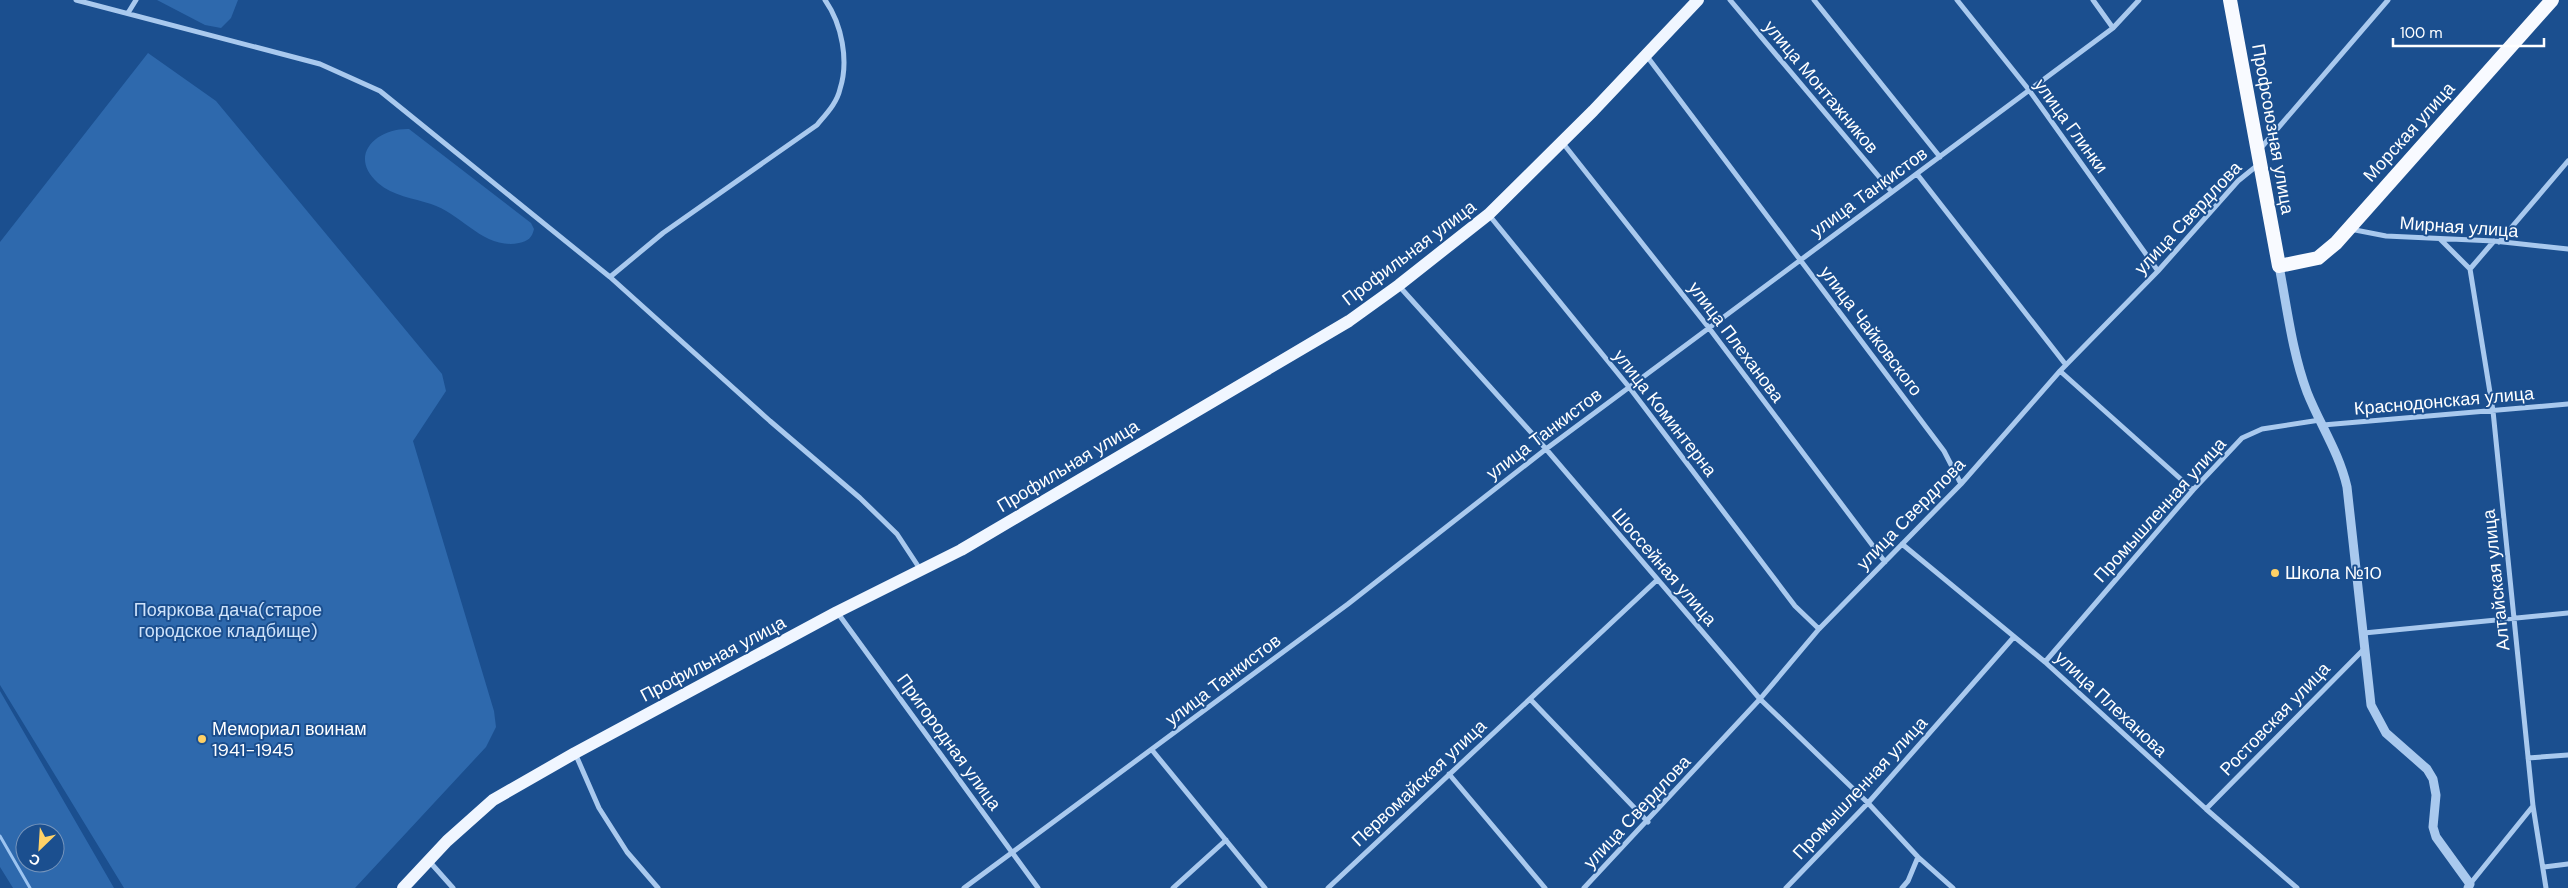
<svg xmlns="http://www.w3.org/2000/svg" width="2568" height="888" viewBox="0 0 2568 888" font-family="'DM Sans',sans-serif">
	<style>
		.green { fill: #2e69ad; fill-rule: evenodd }
		.lines { fill: none; stroke-linecap: round; stroke-linejoin: round }
		.stream { stroke: #9cc4f0; stroke-width: 3 }
		.minor { stroke: #a9c9ee; stroke-width: 5 }
		.tertiary { stroke: #a9c9ee; stroke-width: 9 }
		.primary { stroke: #f0f6ff; stroke-width: 12 }
		.trunk { stroke: #f8faff; stroke-width: 14 }
		.poi-dot { fill: #ffd166; stroke: #1b4f8f; stroke-width: 2 }
		.labels { text-anchor: middle; dominant-baseline: central; stroke-width: 4; stroke-linejoin: round; paint-order: stroke }
		.street-label { font-size: 18px; fill: #fff; stroke: #1b4f8f }
		.poi-label { font-size: 18px; fill: #fff; stroke: #1b4f8f; text-anchor: start }
		.park-label { font-size: 18px; fill: #cfe3fa; stroke: #1b4f8f }
	</style>
	<rect width="100%" height="100%" fill="#1b4f8f"/>
	<!-- green -->
	<path class="green" d="M157,0h81l-7,18 -10,10 -16,-3z
		M148,53l68,48 226,273 4,17 -33,50 81,270 2,16 -10,20 -131,141h-231l-124,-203v-443z
		M409,129l122,94 3,6c-2,9 -6,12 -15,14 -35,7 -57,-29 -88,-39 -18,-6 -38,-8 -53,-21 -31,-28 -1,-55 31,-54z
		M0,691l114,197h-101l-13,-21zM25,833h30v30h-30z"/>
	<g class="lines">
		<!-- stream -->
		<path class="stream" d="M0,836l30,52"/>
		<!-- minor -->
		<path class="minor" d="M76,0l244,64 60,27 230,186 160,144 90,77 37,36 23,35
			M1730,0l161,191
			M1814,0l126,157
			M1957,0l72,90 129,181
			M2093,0l20,28
			M128,13l8,-13
			M1646,55l298,396 17,33
			M1562,142l147,186 176,234
			M2260,149l128,-149
			M1917,174l149,191
			M1489,215l140,172 166,219 24,23
			M2350,229l36,7 108,5 74,8
			M2440,239l30,30
			M2499,242l69,-81
			M2470,269l23,142 40,395 13,82
			M2470,269l24,-28
			M610,277l53,-44 154,-108c9,-11 20,-22 23,-36 9,-28 2,-65 -15,-89
			M1399,286l147,163 214,250 108,104 50,54 35,31
			M2060,371l133,119
			M2323,425l245,-21
			M1902,544l143,118 161,147 91,79
			M837,612l201,276
			M2364,633l204,-20
			M2045,662l148,-172 49,-52 20,-9 58,-9
			M1530,699l118,123
			M1152,750l113,138
			M575,753l24,55 28,44 31,36
			M2528,758l40,-3
			M1449,774l96,114
			M2206,809l159,-161
			M429,861l24,27
			M2544,867l24,-3
			M2470,884l63,-78
			M964,888l384,-284 198,-155 567,-421 26,-28
			M1173,888l53,-48
			M1328,888l329,-308
			M1584,888l176,-189 59,-70 142,-145 99,-113 98,-100 80,-90 21,-17
			M1786,888l82,-85 145,-165
			M1902,888l6,-7 10,-24"/>
		<!-- tertiary -->
		<path class="tertiary" d="M2279,266c8,41 13,86 28,126 13,33 32,60 40,95l24,218 15,28 41,36 6,10 3,16 -3,32 3,10 34,47 -2,4"/>
		<!-- primary -->
		<path class="primary" d="M403,888l44,-47 46,-41 82,-47 262,-141 124,-62 388,-229 50,-36 90,-71 104,-103 105,-111"/>
		<!-- trunk -->
		<path class="trunk" d="M2230,0l49,266 39,-8 18,-15 216,-243"/>
	</g>
	<!-- markers -->
	<g class="poi-dot">
		<circle cx="2275" cy="573" r="5"/>
		<circle cx="202" cy="739" r="5"/>
	</g>
	<g class="labels">
		<!-- street labels -->
		<g class="street-label">
			<text transform="translate(1821 87) rotate(50)">улица Монтажников</text>
			<text transform="translate(2071 126) rotate(54)">улица Глинки</text>
			<text transform="translate(2273 129) rotate(80)">Профсоюзная улица</text>
			<text transform="translate(2409 132) rotate(-48)">Морская улица</text>
			<text transform="translate(1869 192) rotate(-36)">улица Танкистов</text>
			<text transform="translate(2188 218) rotate(-47)">улица Свердлова</text>
			<text transform="translate(2459 227) rotate(4)">Мирная улица</text>
			<text transform="translate(1409 253) rotate(-37)">Профильная улица</text>
			<text transform="translate(1871 331) rotate(53)">улица Чайковского</text>
			<text transform="translate(1736 342) rotate(53)">улица Плеханова</text>
			<text transform="translate(2444 401) rotate(-5)">Краснодонская улица</text>
			<text transform="translate(1665 413) rotate(52)">улица Коминтерна</text>
			<text transform="translate(1544 434) rotate(-37)">улица Танкистов</text>
			<text transform="translate(1068 466) rotate(-31)">Профильная улица</text>
			<text transform="translate(2160 510) rotate(-48)">Промышленная улица</text>
			<text transform="translate(1911 514) rotate(-46)">улица Свердлова</text>
			<text transform="translate(1664 567) rotate(49)">Шоссейная улица</text>
			<text transform="translate(2496 580) rotate(-96)">Алтайская улица</text>
			<text transform="translate(713 659) rotate(-28)">Профильная улица</text>
			<text transform="translate(1223 680) rotate(-37)">улица Танкистов</text>
			<text transform="translate(2111 704) rotate(43)">улица Плеханова</text>
			<text transform="translate(2275 719) rotate(-46)">Ростовская улица</text>
			<text transform="translate(949 742) rotate(54)">Пригородная улица</text>
			<text transform="translate(1419 783) rotate(-43)">Первомайская улица</text>
			<text transform="translate(1860 788) rotate(-47)">Промышленная улица</text>
			<text transform="translate(1637 812) rotate(-47)">улица Свердлова</text>
		</g>
		<!-- poi labels -->
		<g class="poi-label">
			<text x="2285" y="573">Школа №10</text>
			<text x="212" y="729">Мемориал воинам<tspan x="212" dy="21">1941-1945</tspan></text>
		</g>
		<!-- park labels -->
		<g class="park-label">
			<text x="228" y="610">Пояркова дача(старое<tspan x="228" dy="21">городское кладбище)</tspan></text>
		</g>
	</g>
	<!-- north arrow -->
	<g transform="translate(40 848) rotate(205)"><circle r="24" fill="#1b4f8f" stroke="#7695bc"/>
	<path d="M0-4L9 19L0 12L-9 19Z" fill="#ffd166"/>
	<text y="-8" font-size="14" font-weight="bold" text-anchor="middle" fill="#ffffff">С</text>
	</g>
	<!-- scale -->
	<path d="M2393 38v8h151v-8" fill="none" stroke="#ffffff" stroke-width="2.5"/>
	<text x="2400" y="38" font-size="15" fill="#ffffff" stroke="#1b4f8f" stroke-width="4" paint-order="stroke">100 m</text>
</svg>
